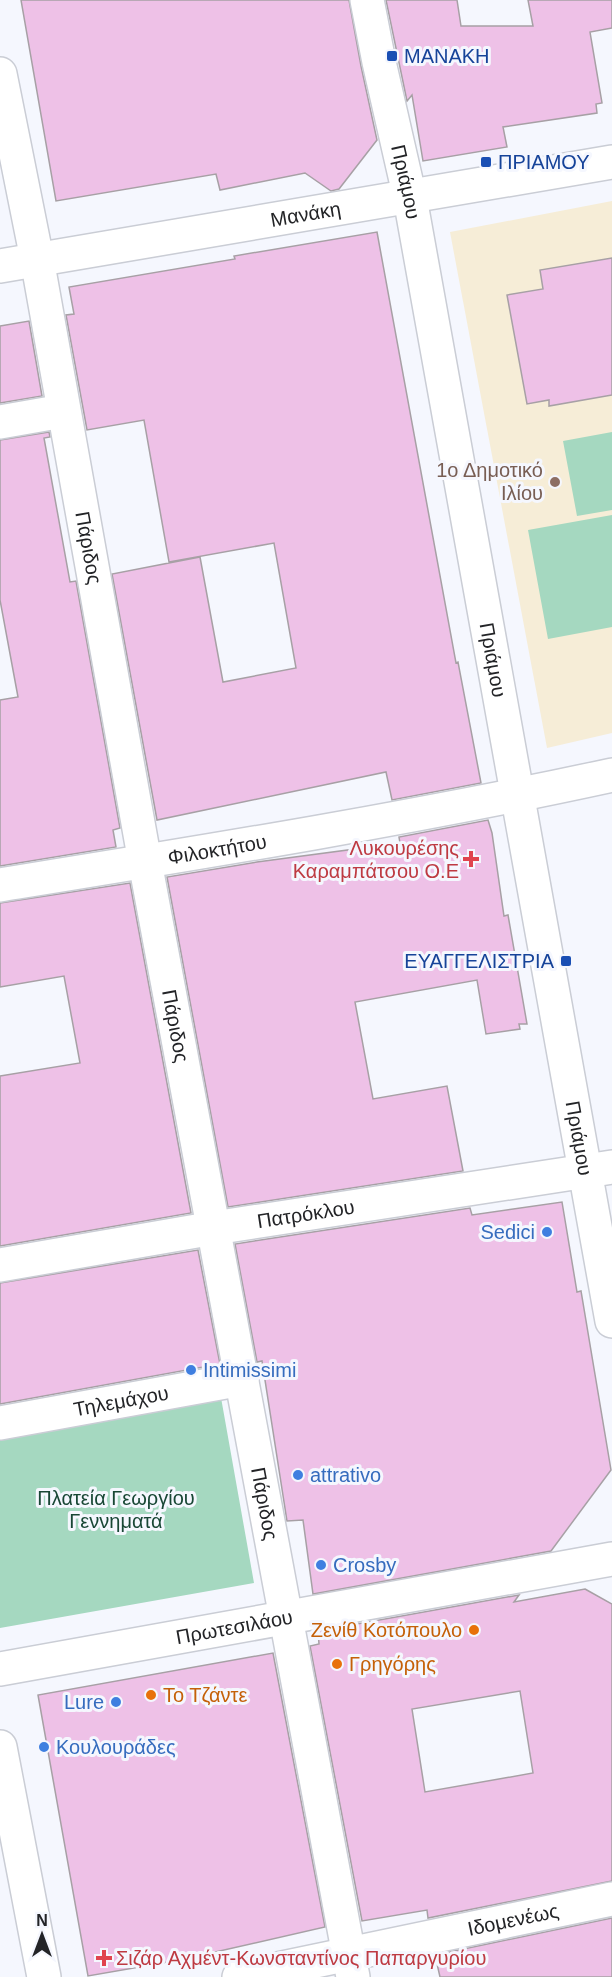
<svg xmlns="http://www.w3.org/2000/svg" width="612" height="1977" viewBox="0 0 612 1977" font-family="Helvetica,sans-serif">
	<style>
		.education { fill: #f6edd7 }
		.green { fill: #a5d8c0 }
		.building { fill: #eec1e7; stroke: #a7a0a5; stroke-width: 1.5; fill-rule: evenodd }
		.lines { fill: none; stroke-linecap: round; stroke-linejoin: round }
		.minor-casing { stroke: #cacdd5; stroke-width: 36 }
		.major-casing { stroke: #cacdd5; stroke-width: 36 }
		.minor { stroke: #fff; stroke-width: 33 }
		.major { stroke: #fff; stroke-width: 33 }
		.transit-dot { fill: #1a4fb4; stroke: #f5f7fe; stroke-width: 2 }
		.education-dot { fill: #8d6e63; stroke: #f5f7fe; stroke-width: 2 }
		.health-dot { fill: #e0444e; stroke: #f5f7fe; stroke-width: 2 }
		.shop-dot { fill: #3f7fe0; stroke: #f5f7fe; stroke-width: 2 }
		.food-dot { fill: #e8710a; stroke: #f5f7fe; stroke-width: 2 }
		.labels { text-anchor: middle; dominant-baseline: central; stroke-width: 6; stroke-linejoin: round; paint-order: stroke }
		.transit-label { font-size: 20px; fill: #164399; stroke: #f5f7fe; text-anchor: start }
		.street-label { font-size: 20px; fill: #232427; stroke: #f5f7fe }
		.education-label { font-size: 20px; fill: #785e54; stroke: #f5f7fe; text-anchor: end }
		.health-label { font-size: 20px; fill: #be3a42; stroke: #f5f7fe; text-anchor: end }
		.shop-label { font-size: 20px; fill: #366cbe; stroke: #f5f7fe; text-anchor: start }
		.park-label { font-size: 20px; fill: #184735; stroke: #f5f7fe }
		.food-label { font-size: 20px; fill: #c56008; stroke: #f5f7fe; text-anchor: start }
	</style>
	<rect width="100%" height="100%" fill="#f5f7fe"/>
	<!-- education -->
	<path class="education" d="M612,201v532l-65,15 -97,-516z"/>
	<!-- green -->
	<path class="green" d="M612,432v78l-35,6 -14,-75z
		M612,515v112l-64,12 -20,-109z
		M220,1392l34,191 -254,45v-196z"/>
	<!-- building -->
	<path class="building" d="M21,0h328l12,66 16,74 -38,49 -8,2 -26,-18 -85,17 -4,-16 -160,27z
		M386,0h71l4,26h72l-5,-26h84v28l-22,4 12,71 -6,1 1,9 -94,14 4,20 -84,14 -11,-66 -5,6z
		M377,232l79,431 2,-1 23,121 -89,17 -6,-28 -229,48 -45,-246 88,-17 23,125 73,-14 -22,-125 -105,19 -25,-142 -57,10 -21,-115 8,-1 -5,-27 166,-28 -1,-3z
		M612,258v137l-63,11v-6l-22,4 -20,-109 36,-6 -3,-19z
		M29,321l13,75 -42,7v-77z
		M49,432l1,5 -6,1 26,144 6,-1 44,247 -7,2 3,17 -116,19v-166l18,-3 -18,-97v-160z
		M488,820l4,13 12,83 4,-1 19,109h-8l1,5 -34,5 -9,-54 -122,22 18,97 74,-13 16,85 -235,36 -61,-330 90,-15 143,-19 -1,-6z
		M130,883l61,330 -191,33v-170l80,-13 -16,-87 -64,11v-84z
		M562,1202l15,90 4,-1 30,179 -60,81 -238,43 -10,-74 -16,1 -25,-160 -5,1 -22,-118 235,-36 2,7z
		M198,1250l22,114 -220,40v-121z
		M585,1589l27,15v277l-184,37 -1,-8 -65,11 -52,-275 9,-2 -1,-13 201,-36 -5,7zM520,1691l13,82 -108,19 -13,-83z
		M273,1653l52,274 -145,33 -92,16 -50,-281z
		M612,1918v59h-172l-5,-22z"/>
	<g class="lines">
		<!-- minor casing -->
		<g class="minor-casing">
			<g id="minor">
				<path id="s1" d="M367,0l12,62 31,136 202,1123"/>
				<path id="s2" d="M0,74l37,185 108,603 208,1115"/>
				<path id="s3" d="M0,266l612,-104"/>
				<path d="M0,422l63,-11"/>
				<path id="s4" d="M0,885c204,-33 410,-66 612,-110"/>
				<path id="s5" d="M0,1265l214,-37 398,-61"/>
				<path id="s6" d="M0,1423l242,-44"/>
				<path d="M0,1747l44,230"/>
			</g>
		</g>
		<!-- major casing -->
		<g class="major-casing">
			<g id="major">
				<path id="s7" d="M0,1669l612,-110"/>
				<path id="s8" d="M239,1977l373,-78"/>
			</g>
		</g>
		<!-- minor -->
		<use href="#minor" class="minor"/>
		<!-- major -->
		<use href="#major" class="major"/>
	</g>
	<!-- markers -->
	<g class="transit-dot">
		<rect x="386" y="50" width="12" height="12" rx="3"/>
		<rect x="480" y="156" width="12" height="12" rx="3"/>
		<rect x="560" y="955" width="12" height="12" rx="3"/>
	</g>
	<circle class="education-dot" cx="555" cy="482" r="6"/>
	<g class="health-dot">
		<path d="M468 850h6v6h6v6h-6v6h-6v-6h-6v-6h6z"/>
		<path d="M101 1949h6v6h6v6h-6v6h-6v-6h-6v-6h6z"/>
	</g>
	<g class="shop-dot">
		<circle cx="547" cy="1232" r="6"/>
		<circle cx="191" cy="1370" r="6"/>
		<circle cx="298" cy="1475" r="6"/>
		<circle cx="321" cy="1565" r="6"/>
		<circle cx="116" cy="1702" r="6"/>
		<circle cx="44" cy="1747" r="6"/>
	</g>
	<g class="food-dot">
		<circle cx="474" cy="1630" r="6"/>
		<circle cx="337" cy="1664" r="6"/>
		<circle cx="151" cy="1695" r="6"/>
	</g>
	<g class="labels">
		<!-- transit labels -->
		<g class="transit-label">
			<text x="404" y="56">ΜΑΝΑΚΗ</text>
			<text x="498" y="162">ΠΡΙΑΜΟΥ</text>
			<text x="554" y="961" text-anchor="end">ΕΥΑΓΓΕΛΙΣΤΡΙΑ</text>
		</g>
		<!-- street labels -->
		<g class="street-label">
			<text stroke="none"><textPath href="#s1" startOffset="186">Πριάμου</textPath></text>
			<text stroke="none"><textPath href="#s3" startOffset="310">Μανάκη</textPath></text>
			<text stroke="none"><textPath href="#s2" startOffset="482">Πάριδος</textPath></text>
			<text stroke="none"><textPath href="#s1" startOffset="672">Πριάμου</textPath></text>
			<text stroke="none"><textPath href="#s4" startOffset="220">Φιλοκτήτου</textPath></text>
			<text stroke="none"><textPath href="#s2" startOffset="968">Πάριδος</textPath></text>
			<text stroke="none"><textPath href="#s1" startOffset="1158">Πριάμου</textPath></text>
			<text stroke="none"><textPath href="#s5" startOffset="310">Πατρόκλου</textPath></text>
			<text stroke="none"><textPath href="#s6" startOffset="123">Τηλεμάχου</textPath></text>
			<text stroke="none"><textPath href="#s2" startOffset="1454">Πάριδος</textPath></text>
			<text stroke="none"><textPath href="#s7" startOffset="238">Πρωτεσιλάου</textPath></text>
			<text stroke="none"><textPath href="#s8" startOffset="280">Ιδομενέως</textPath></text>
		</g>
		<!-- education labels -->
		<g class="education-label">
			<text x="543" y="470">1ο Δημοτικό<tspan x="543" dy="23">Ιλίου</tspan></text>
		</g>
		<!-- health labels -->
		<g class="health-label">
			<text x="459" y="848">Λυκουρέσης<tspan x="459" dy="23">Καραμπάτσου Ο.Ε</tspan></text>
			<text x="116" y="1958" text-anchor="start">Σιζάρ Αχμέντ-Κωνσταντίνος Παπαργυρίου</text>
		</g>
		<!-- shop labels -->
		<g class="shop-label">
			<text x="535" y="1232" text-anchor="end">Sedici</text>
			<text x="203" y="1370">Intimissimi</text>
			<text x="310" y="1475">attrativo</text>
			<text x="333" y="1565">Crosby</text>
			<text x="104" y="1702" text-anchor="end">Lure</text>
			<text x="56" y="1747">Κουλουράδες</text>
		</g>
		<!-- park labels -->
		<g class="park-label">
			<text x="116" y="1498">Πλατεία Γεωργίου<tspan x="116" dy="23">Γεννηματά</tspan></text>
		</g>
		<!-- food labels -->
		<g class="food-label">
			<text x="462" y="1630" text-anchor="end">Ζενίθ Κοτόπουλο</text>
			<text x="349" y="1664">Γρηγόρης</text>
			<text x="163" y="1695">Το Τζάντε</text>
		</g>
	</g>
	<!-- north arrow -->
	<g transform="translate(42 1935)" stroke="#f5f7fe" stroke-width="4.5" paint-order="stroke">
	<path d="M0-4.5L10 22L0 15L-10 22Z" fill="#232427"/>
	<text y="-9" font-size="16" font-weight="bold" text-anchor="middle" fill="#232427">N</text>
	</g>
</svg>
